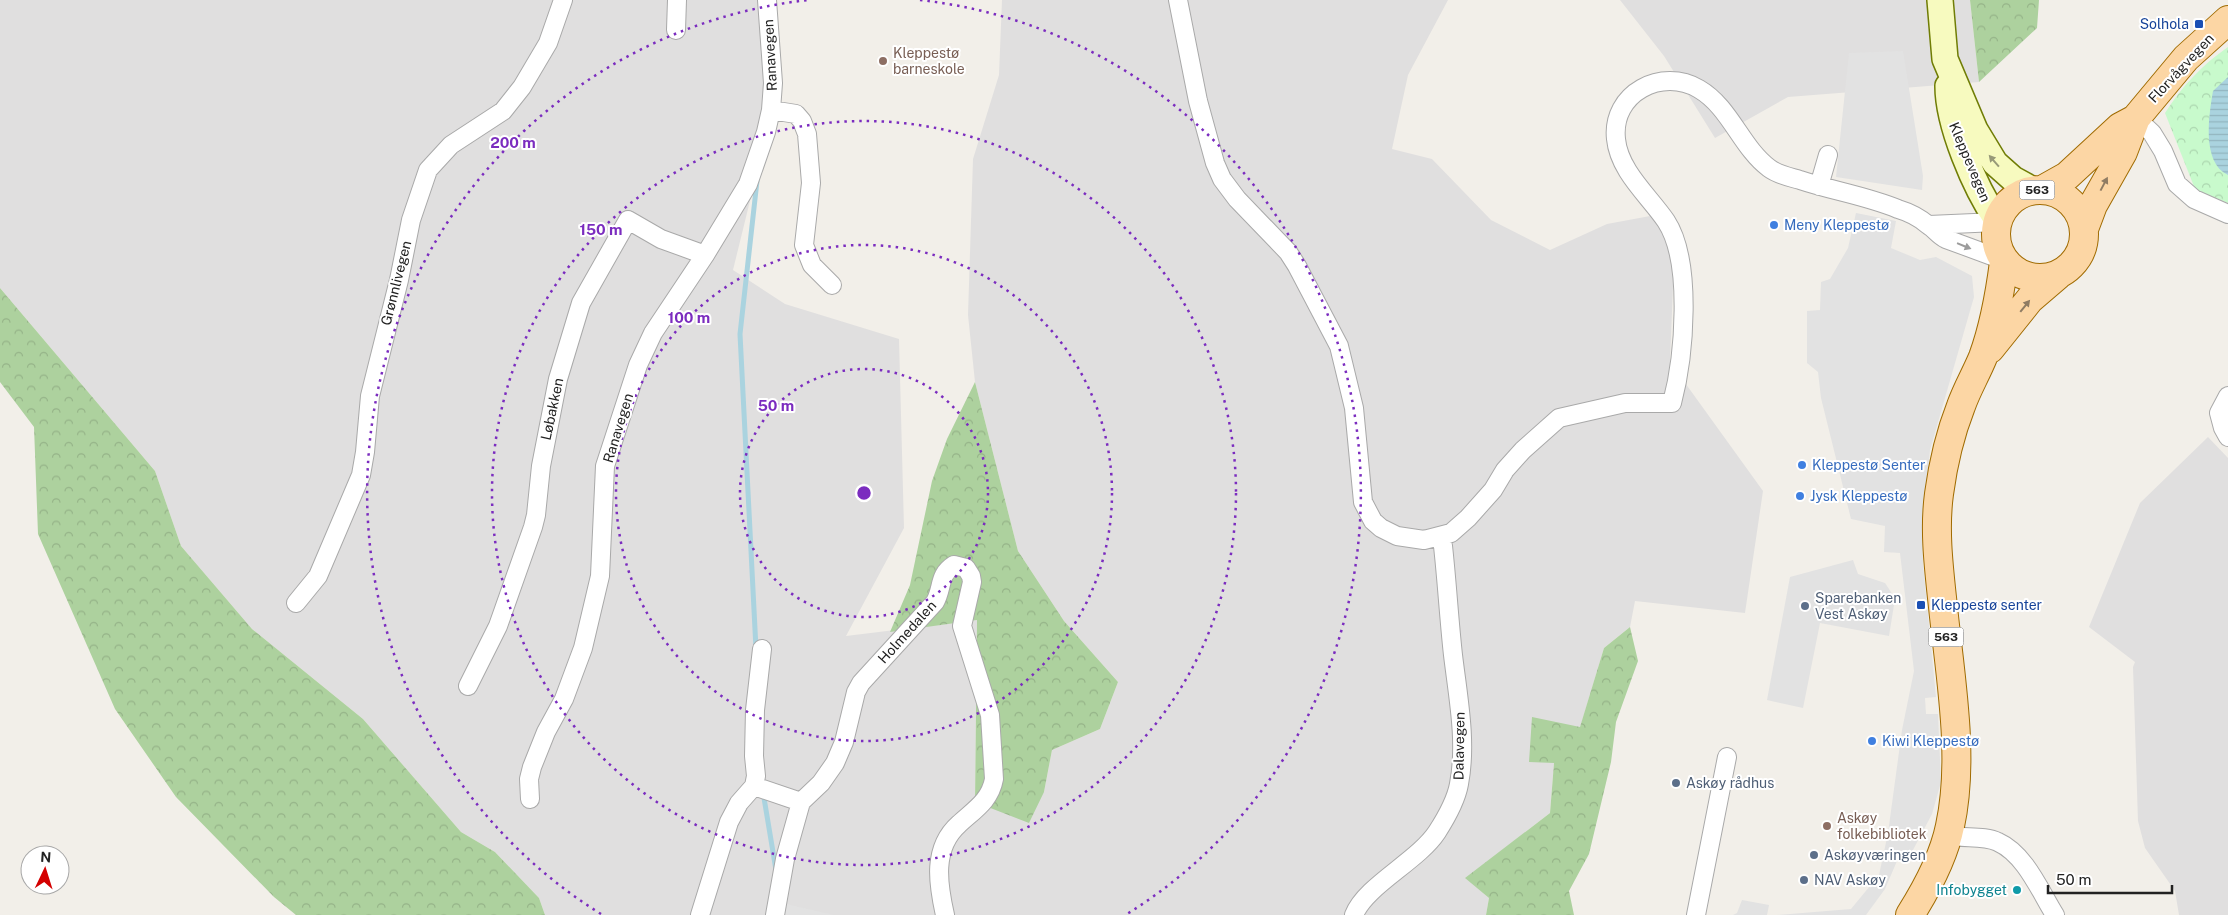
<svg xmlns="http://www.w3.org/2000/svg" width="2228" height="915" viewBox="0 0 2228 915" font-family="'Public Sans',sans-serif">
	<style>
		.residential { fill: #e0dfdf }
		.forest { fill: url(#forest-crowns) }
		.park { fill: url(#park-crowns) }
		.parking { fill: #e2e2e2 }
		.water { fill: url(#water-rules) }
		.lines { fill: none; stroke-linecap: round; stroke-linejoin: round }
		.stream { stroke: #aad3df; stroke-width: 5 }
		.minor-casing { stroke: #a9a9a9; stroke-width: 20 }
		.secondary-casing { stroke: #707d05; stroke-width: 28 }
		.primary-casing { stroke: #a06b00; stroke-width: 30 }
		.minor { stroke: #fff; stroke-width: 18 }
		.secondary { stroke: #f7fabf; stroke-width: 25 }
		.primary { stroke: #fcd6a4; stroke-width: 28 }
		.oneway { fill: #979978 }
		.oneway2 { fill: #8f7c63 }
		.oneway3 { fill: #9c9c9c }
		.ring { fill: none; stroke: #7b2cbf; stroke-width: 2.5; stroke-dasharray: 2.5 5 }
		.transit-dot { fill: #1a4fb4; stroke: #fff; stroke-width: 2 }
		.education-dot { fill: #8d6e63; stroke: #fff; stroke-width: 2 }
		.shop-dot { fill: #3f7fe0; stroke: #fff; stroke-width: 2 }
		.service-dot { fill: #5c6f8a; stroke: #fff; stroke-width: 2 }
		.culture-dot { fill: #0f9aa8; stroke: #fff; stroke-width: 2 }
		.labels { text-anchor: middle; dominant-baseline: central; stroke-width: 4; stroke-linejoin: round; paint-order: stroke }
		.shield { fill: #fff; stroke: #646464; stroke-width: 1 }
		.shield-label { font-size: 12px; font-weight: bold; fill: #222 }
		.transit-label { font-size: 14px; fill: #164399; stroke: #fff; text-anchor: end }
		.education-label { font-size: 14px; fill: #785e54; stroke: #fff; text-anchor: start }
		.street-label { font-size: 14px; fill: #222; stroke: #fff }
		.shop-label { font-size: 14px; fill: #366cbe; stroke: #fff; text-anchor: start }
		.service-label { font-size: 14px; fill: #4e5e75; stroke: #fff; text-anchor: start }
		.culture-label { font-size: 14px; fill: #0d838f; stroke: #fff; text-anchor: end }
		.centre { fill: #7b2cbf; stroke: #fff; stroke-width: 2.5 }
		.ring-label { font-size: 15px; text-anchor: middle; font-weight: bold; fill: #7b2cbf; stroke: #fff; stroke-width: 4; stroke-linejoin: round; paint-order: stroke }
	</style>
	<defs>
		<pattern id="forest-crowns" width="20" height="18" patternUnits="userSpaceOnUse" patternTransform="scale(1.25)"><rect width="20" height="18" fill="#add19e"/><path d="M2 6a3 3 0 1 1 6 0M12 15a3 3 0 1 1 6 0" fill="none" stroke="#95b388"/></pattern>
		<pattern id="park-crowns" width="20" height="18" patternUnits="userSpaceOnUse" patternTransform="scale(1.25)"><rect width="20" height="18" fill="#c8facc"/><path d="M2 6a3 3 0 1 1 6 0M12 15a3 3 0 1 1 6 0" fill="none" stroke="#acd6af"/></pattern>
		<pattern id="water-rules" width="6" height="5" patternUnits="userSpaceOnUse" patternTransform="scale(1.25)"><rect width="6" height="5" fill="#aad3df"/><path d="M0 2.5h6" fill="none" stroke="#92b5bf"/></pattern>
	</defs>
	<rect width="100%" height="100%" fill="#f2efe9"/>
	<!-- residential -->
	<path class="residential" d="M0,0h775v99l-42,171 52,34 114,35 5,189 -58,108 131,-16 -2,182 69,-10 8,-42 48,-21 18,-47 -54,-61 -46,-70 -43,-169 -7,-67 5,-156 26,-84 3,-75h446l-40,75 -16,74 40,10 59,61 59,30 57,-26 54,-10 14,22 -5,126 93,129 -18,122 -110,-12 -5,26 -26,21 -24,80 -26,35 -4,50 -84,65 23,20 -3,17h-941l-6,-17 -44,-46 -34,-20 -98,-113 -111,-90 -71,-83 -26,-75 -155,-183z
		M1620,0h350l9,82 -191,15 -73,41 -51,-82z
		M2208,437l20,21v457h-49l-4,-24 -30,-43 -7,-27 -5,-154 2,-5 -46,-35 51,-124z"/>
	<!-- forest -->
	<path class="forest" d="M1970,0h69l-2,28 -58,54z
		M0,288l155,183 26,75 71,83 111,90 98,113 34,20 44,46 6,17h-249l-22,-18 -98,-100 -61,-88 -77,-175 -4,-107 -34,-45z
		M975,382l43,169 46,70 54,61 -18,47 -48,21 -8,42 -15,31 -54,-21 2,-182 -87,12 20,-47 22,-104 15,-42z
		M1630,627l8,34 -22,61 -5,40 -22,92 -20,37 5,24h-88l3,-17 -24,-20 85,-65 4,-50 -25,-1 3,-45 48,10 24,-79z"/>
	<!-- park -->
	<path class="park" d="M2228,47v156l-33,-14 -30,-76c17,-27 37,-48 63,-66z"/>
	<!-- parking -->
	<path class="parking" d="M1903,51l20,125 -1,14 -86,-13 13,-124z
		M1856,213l40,8 -5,27 29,12 16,-3 36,19 2,21 -44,153 -8,78 1,36 13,133 -11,1 1,16h12l3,68 -9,32 -19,36 -16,11 -12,28 -19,26h-89l74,-6 28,-34 9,-42 14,-103 12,-59 -14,-118 -16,-1 1,-26 -34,-7 -30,-121 -3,-26 -11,-9v-52l13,-1 1,-28 9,-3 18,-31z
		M1853,560l5,14 27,9 8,12 1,10 -5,31 -69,-13 -17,85 -36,-8 23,-123z
		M1742,900l27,5 -2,10h-34l4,-2z
		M786,904l48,11h-50z"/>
	<!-- water -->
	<path class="water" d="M2228,77v98c-27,-12 -19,-61 -15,-84z"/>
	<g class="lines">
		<!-- stream -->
		<path class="stream" d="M756,649l-16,-315 17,-153
			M763,792l13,78"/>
		<!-- minor casing -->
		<g class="minor-casing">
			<path id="minor" d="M1178,0l20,101 17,62 7,16 15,20 51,53 9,14 42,80 15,62 9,94 10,19 8,7 16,8 27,4 27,-7 17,-15 25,-28 12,-20 18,-20 36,-32 66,-15h47c12,-45 21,-141 -6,-182 -17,-25 -47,-50 -50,-82 -5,-46 46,-72 83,-50 31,18 42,58 70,79 9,7 21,9 31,12 33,11 67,16 98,29 10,3 22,9 30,16 7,4 10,10 18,14l57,21
				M676,30l1,-30
				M771,110l25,4 6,7 5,13 4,49 -7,62 8,20 20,20
				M2136,118l16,15 11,18 14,33 17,15 34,15
				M1819,186l9,-31
				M1929,225l68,-3
				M2228,396l-9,17 4,15 5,9
				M296,603l22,-27 43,-101 4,-23 5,-56 29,-116 12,-60 17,-50 23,-25 52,-34 19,-24 26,-44 15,-43
				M468,686l30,-60 35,-99 3,-12 5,-49 17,-87 23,-76 47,-83 33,19 44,16
				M754,786l2,-10 -2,-20 1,-46 7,-61
				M530,799l-1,-20 3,-12 14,-35 18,-33 19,-51 17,-72 5,-110 33,-101 15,-32 52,-78 43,-71 18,-52 5,-22 2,-27 -6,-83
				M801,802l20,-19 14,-20 9,-21 12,-50 5,-9 74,-81c8,-14 3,-27 19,-37l12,3 5,8 1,6 -10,44 28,89 4,64c-4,22 -20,31 -35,45 -27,24 -21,60 -14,91
				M1947,835c16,4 37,0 51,7 27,12 42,49 57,73
				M700,915l29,-93 10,-19 15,-17 47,16 -16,57 -10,56
				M1354,915c11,-29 64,-54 83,-83 9,-14 19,-31 22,-48 8,-42 -1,-87 -6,-129 -4,-36 -6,-73 -10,-109l-3,-8
				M1696,915l31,-158"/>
		</g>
		<!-- secondary casing -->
		<g class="secondary-casing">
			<path id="secondary" d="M1940,0l5,59 30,71 20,33 18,16 20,11
				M1948,86c0,39 27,102 49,134"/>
		</g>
		<!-- primary casing -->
		<g class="primary-casing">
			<path id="primary" d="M1996 234a44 44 0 1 1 88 0a44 44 0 1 1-88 0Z
				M2042,190l25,-14 53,-49 15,-8
				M2084,229l9,-24 30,-53 13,-34 50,-60 42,-38
				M1990,349l40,-50 28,-24
				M1910,915c17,-27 34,-59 40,-89 15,-69 0,-150 -7,-219 -4,-38 -9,-76 -4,-113 4,-30 11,-60 22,-88 6,-17 15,-32 22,-49 11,-30 17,-64 21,-95"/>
		</g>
		<!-- minor -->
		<use href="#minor" class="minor"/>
		<!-- secondary -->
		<use href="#secondary" class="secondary"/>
		<!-- primary -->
		<use href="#primary" class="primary"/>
	</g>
	<!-- one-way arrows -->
	<defs><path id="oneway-solid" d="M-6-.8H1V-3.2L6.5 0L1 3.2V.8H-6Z" transform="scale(1.25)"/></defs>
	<use class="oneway" href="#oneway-solid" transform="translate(1994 161) rotate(-131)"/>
	<g class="oneway2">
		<use href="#oneway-solid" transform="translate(2104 184) rotate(-62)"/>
		<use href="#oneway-solid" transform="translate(2025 306) rotate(-51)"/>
	</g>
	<use class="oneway3" href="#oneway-solid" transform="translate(1964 246) rotate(22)"/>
	<!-- distance rings -->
	<g class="ring">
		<circle cx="864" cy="493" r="124"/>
		<circle cx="864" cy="493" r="248"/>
		<circle cx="864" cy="493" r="372"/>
		<path d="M601 914A496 496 0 0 1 808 0M920 0A496 496 0 0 1 1127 914"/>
	</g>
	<!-- markers -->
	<g class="transit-dot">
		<rect x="2194" y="19" width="10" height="10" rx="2.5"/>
		<rect x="1916" y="600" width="10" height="10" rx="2.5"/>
	</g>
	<g class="education-dot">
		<circle cx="883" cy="61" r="5"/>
		<circle cx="1827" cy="826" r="5"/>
	</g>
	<g class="shop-dot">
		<circle cx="1774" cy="225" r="5"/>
		<circle cx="1802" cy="465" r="5"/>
		<circle cx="1800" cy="496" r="5"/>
		<circle cx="1872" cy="741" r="5"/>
	</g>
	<g class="service-dot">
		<circle cx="1805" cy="606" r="5"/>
		<circle cx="1676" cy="783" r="5"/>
		<circle cx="1814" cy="855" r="5"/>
		<circle cx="1804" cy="880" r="5"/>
	</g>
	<circle class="culture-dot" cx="2017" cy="890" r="5"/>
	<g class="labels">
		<!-- shield labels -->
		<g class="shield">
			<rect x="2019.5" y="180.5" width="35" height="19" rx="4"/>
			<rect x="1928.5" y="627.5" width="35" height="19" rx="4"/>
		</g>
		<g class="shield-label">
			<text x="2037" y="190">563</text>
			<text x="1946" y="637">563</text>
		</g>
		<!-- transit labels -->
		<g class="transit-label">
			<text x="2189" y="24">Solhola</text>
			<text x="1931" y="605" text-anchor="start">Kleppestø senter</text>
		</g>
		<!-- education labels -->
		<g class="education-label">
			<text x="893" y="53">Kleppestø<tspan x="893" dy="16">barneskole</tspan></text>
			<text x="1837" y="818">Askøy<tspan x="1837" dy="16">folkebibliotek</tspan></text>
		</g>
		<!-- street labels -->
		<g class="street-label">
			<text transform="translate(770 55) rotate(-93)">Ranavegen</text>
			<text transform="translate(2181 68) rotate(-47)">Florvågvegen</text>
			<text transform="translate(1970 162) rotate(67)">Kleppevegen</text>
			<text transform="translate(396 283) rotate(-76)">Grønnlivegen</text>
			<text transform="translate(552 409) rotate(-78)">Løbakken</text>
			<text transform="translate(618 428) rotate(-73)">Ranavegen</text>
			<text transform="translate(907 632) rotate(-48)">Holmedalen</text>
			<text transform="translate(1459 746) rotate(-89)">Dalavegen</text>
		</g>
		<!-- shop labels -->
		<g class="shop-label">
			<text x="1784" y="225">Meny Kleppestø</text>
			<text x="1812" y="465">Kleppestø Senter</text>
			<text x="1810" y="496">Jysk Kleppestø</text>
			<text x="1882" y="741">Kiwi Kleppestø</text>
		</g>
		<!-- service labels -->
		<g class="service-label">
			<text x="1815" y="598">Sparebanken<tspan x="1815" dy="16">Vest Askøy</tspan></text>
			<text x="1686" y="783">Askøy rådhus</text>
			<text x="1824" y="855">Askøyværingen</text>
			<text x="1814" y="880">NAV Askøy</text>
		</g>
		<!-- culture labels -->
		<g class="culture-label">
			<text x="2007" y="890">Infobygget</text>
		</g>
	</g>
	<circle cx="864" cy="493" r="8" class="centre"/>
	<g class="ring-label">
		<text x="513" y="148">200 m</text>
		<text x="601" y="235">150 m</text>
		<text x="689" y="323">100 m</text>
		<text x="776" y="411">50 m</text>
	</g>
	<!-- north arrow -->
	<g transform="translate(45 870) rotate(4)"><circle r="24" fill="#ffffff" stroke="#a7a7a7"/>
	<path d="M0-4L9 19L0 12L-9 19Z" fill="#d40000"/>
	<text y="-8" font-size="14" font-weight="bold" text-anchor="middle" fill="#222222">N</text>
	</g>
	<!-- scale -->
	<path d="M2048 885v8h124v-8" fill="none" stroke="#222222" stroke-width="2.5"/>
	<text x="2056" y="885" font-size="15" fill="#222222" stroke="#ffffff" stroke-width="4" paint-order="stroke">50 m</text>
</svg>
